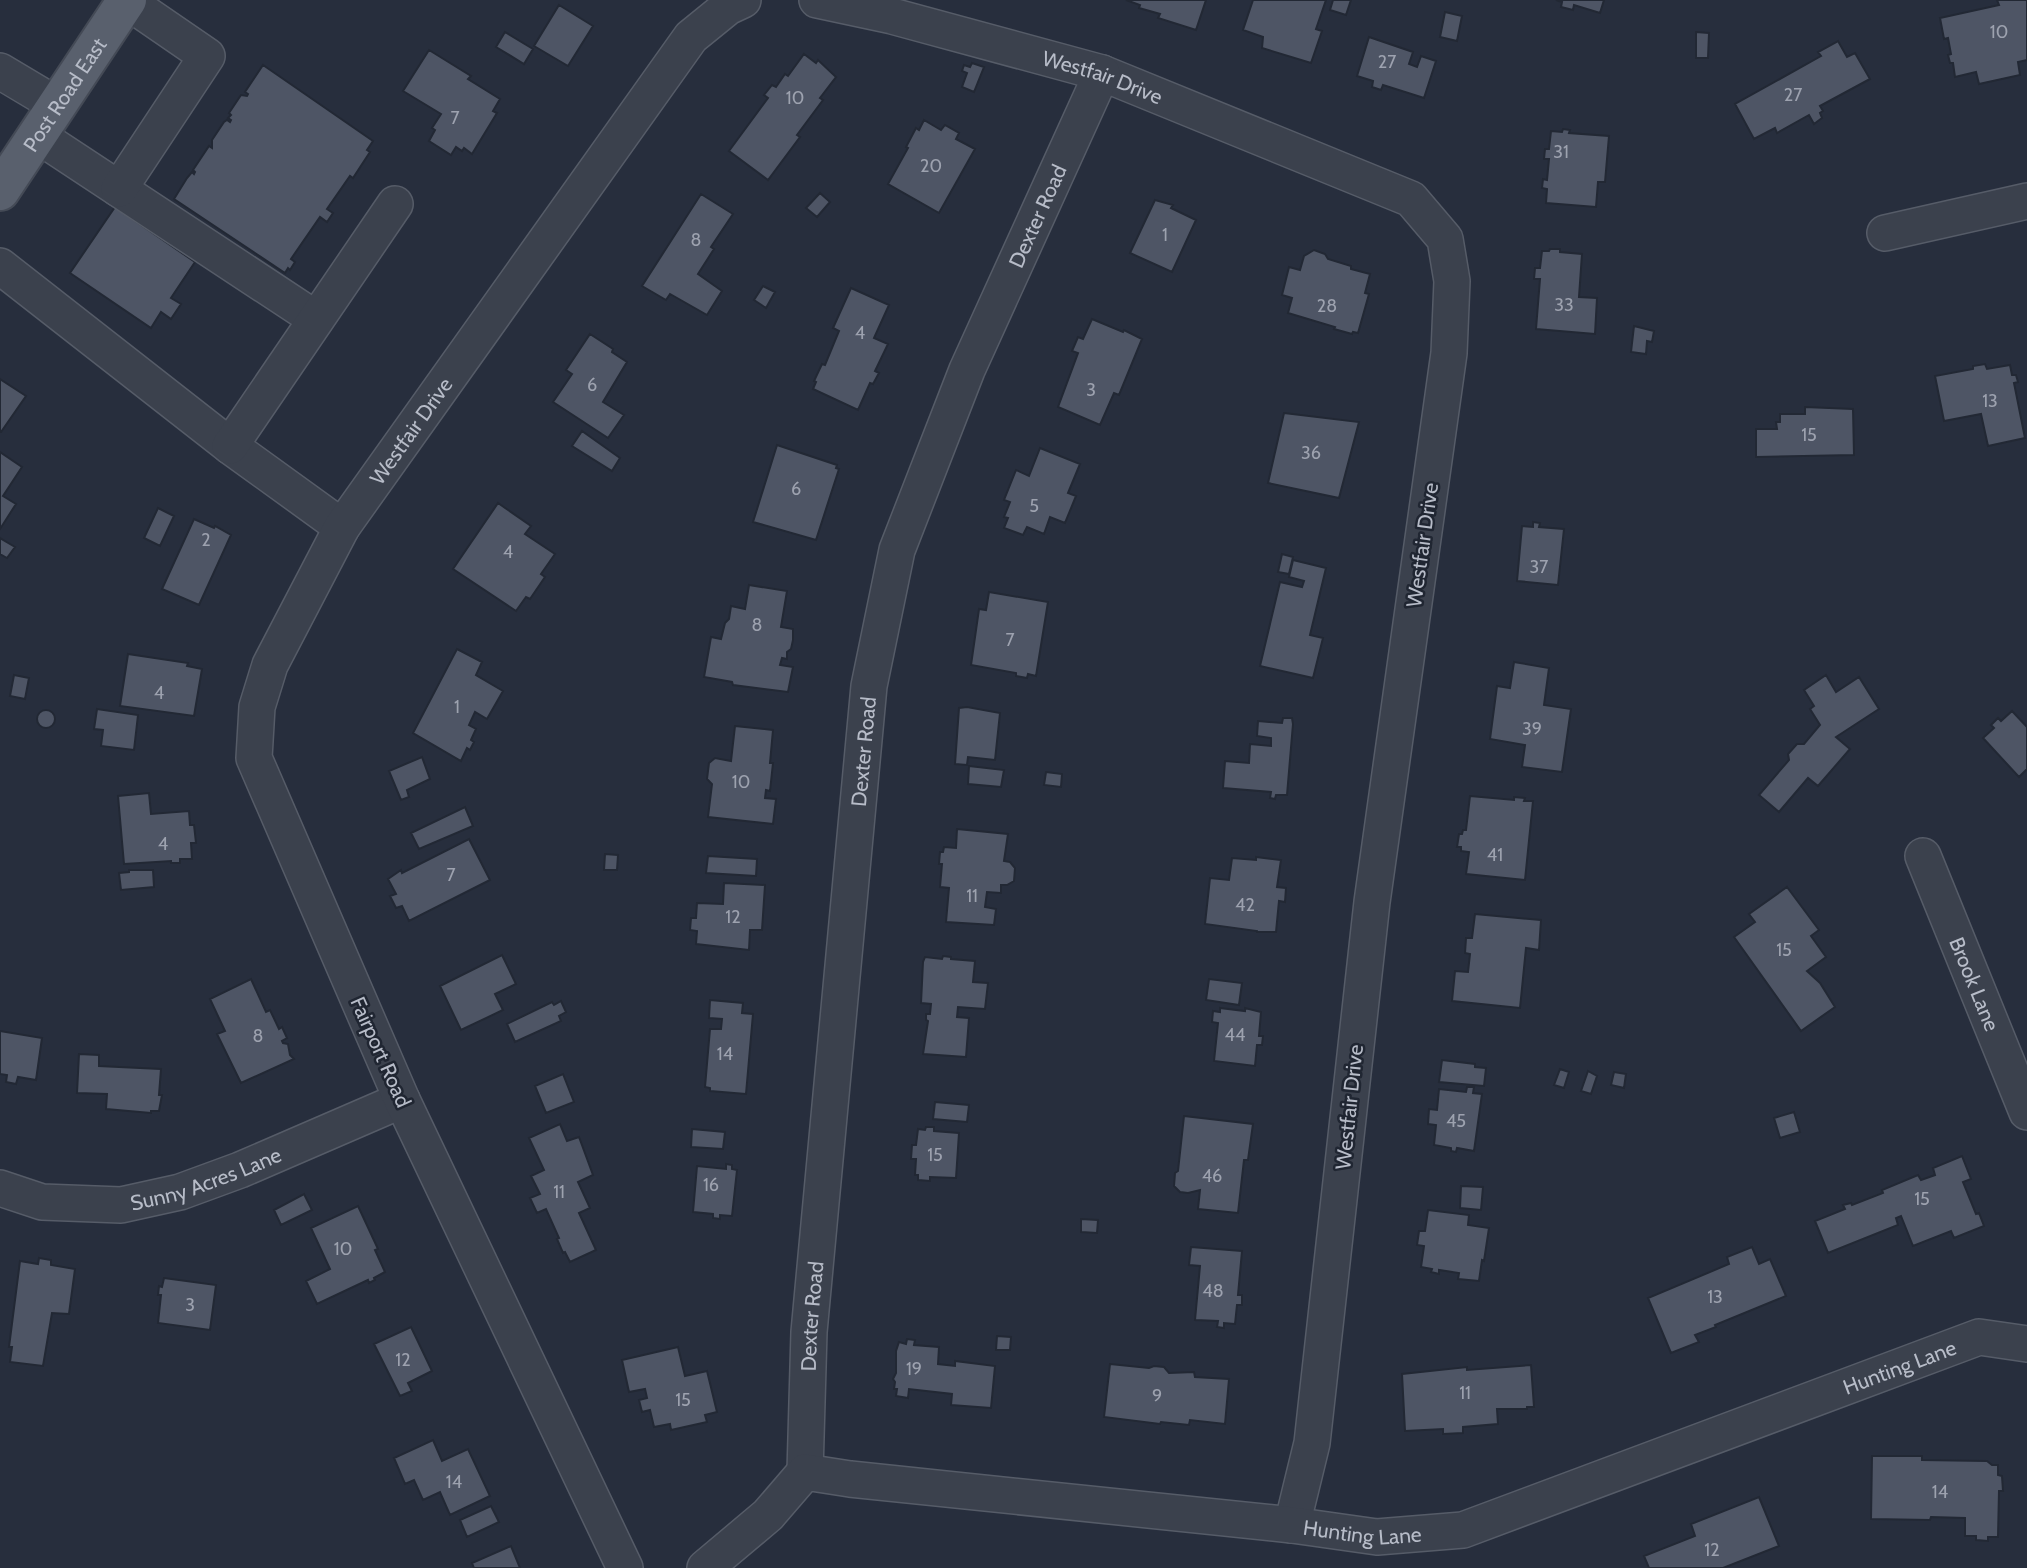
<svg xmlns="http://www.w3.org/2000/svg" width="2027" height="1568" viewBox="0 0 2027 1568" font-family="Cabin,sans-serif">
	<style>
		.building { fill: #4e5565; stroke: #222834; stroke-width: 2 }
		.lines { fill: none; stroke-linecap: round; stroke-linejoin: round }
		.minor-casing { stroke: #565c68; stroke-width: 38 }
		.major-casing { stroke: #444a56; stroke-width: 42 }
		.minor { stroke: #3b414d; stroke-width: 35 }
		.major { stroke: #59606d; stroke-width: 38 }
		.labels { text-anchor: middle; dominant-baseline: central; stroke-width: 5; stroke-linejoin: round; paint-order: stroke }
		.number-label { font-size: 18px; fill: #9da2af }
		.street-label { font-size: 21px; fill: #b7bcc8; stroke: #202632 }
	</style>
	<rect width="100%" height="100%" fill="#272e3d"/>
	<!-- building -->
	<path class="building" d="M1126,0h80l-10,30 -38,-12 2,-4 -21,-6 1,-3z
		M1253,0h73l-10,29 6,2 -11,32 -49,-15 1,-11 -20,-7z
		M1333,0h18l-5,15 -16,-5z
		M1556,0h48l-4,13 -26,-8 -1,5 -12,-3 1,-5z
		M1997,0h30v60l-9,2 2,13 -41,9 -3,-12 -21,5 -2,-14h-3l-2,-8 3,-1 -3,-16 -4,1 -4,-21 59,-13z
		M559,5l34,21 -25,40 -34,-20z
		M1445,12l17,4 -5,25 -17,-4z
		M505,32l28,17 -9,15 -28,-17z
		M1696,32l13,1 -1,25h-12z
		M1369,37l44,15 -4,12 8,3 4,-11 15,5 -12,37 -41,-13 -2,5 -9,-3 1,-6 -16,-5z
		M1838,41l9,16 8,-4 15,26 -50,27 3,5 -3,2 2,5 -8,6 -5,-9 -32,18 -2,-5 -21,11 -19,-35 86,-48 -3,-4z
		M429,50l42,26 -3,3 32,20 -7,12 4,2 -25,41 -8,-6 -2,3 -6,-4 -5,8 -22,-14 6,-11 -3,-2 9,-14 -38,-23z
		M804,54l12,9 2,-3 18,17 -16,21 3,2 -26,35 3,2 -32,43 -39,-29 39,-53 -4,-3 8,-10 4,2 9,-13 3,2z
		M972,63l12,4 -10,25 -12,-5 5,-14 -5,-2 2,-6 6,2z
		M263,65l110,76 -6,9 3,2 -17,26 -3,-2 -23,33 6,4 -6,9 -7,-5 -29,42 4,3 -5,8 -2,-2 -3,5 -111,-74 13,-21 5,-6 2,2 1,-2 -2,-2 16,-24 3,2v-8l12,-18 3,-2 3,2 1,-2 -3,-2 3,-3 -2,-2 12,-18 6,1 1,-2 -3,-2z
		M924,120l17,10 4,-5 14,8 -3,6 19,10 -36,64 -51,-29 20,-36 -2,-1 10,-19 3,2z
		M1563,129l7,1 -1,3 40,3 -4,46h-7l-2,25 -50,-4 1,-14 -5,-1 1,-9 4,1 2,-21h-5l1,-10h4l2,-18 11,1z
		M820,193l10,9 -13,15 -11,-9z
		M701,194l32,20 -22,33 3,2 -16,25 24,17 -15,24 -37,-21 -4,6 -24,-14z
		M1155,200l18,5 -2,3 25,12 -24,52 -42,-19z
		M115,207l80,55 -24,36 10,6 -10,15 -10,-7 -10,16 -81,-55z
		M1550,249h10v3l22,2 -3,43 18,1 -2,36 -59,-5 4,-50h-6l1,-11h5l2,-17h7z
		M1314,250l11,4 3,5 23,7v3l19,5 -5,19 4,1 -11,39 -5,-1 -1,2 -18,-5 1,-2 -47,-14 4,-15 -10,-3 7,-28 11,3 4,-14z
		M763,286l12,6 -9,16 -12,-8z
		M851,288l38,17 -15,33 14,6 -13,27 4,2 -6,11 -3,-1 -12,27 -45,-21 3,-7 -2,-1 8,-17 3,1 14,-34 -6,-3z
		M1092,319l31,13 1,-2 18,9 -23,56 -5,-2 -14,32 -42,-18 20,-54 -6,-2 6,-14 5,2z
		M1634,326l20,5 -2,11 -5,-1 -1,13 -15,-2z
		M590,334l23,15 -1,3 15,10 -24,40 21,13 -16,23 -55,-36 19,-28 -6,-4z
		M1985,364l2,5 23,-4 2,10h4l2,7 -4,1 11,55 -37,8 -7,-32 -37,7 -9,-45 38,-7v-3z
		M0,379l26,17 -25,36h-1z
		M1805,407l48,2 1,46 -98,2v-28h21l-1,-7h4v-8h25z
		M1284,413l75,9 -20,76 -71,-15z
		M582,431l38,27 -8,13 -40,-25z
		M777,445l60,20 -1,3 3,1 -23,71 -63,-18z
		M1040,448l40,16 -12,29 8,3 -11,27 -15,-6 -6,17 -17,-7 -4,8 -19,-7 4,-10 -4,-1 6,-15 -6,-2 12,-30 13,6z
		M0,452l22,15 -19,29 13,8 -16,25z
		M498,503l33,23 -6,8 30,20 -14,20 4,3 -15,22 -4,-2 -10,14 -63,-42z
		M158,508l16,8 -14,30 -16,-8z
		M194,519l20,9 1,-2 16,9 -32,70 -37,-16z
		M1533,522l7,1 -1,4 25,2 -6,56 -41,-4 5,-55 11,1z
		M0,538l15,9 -8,11 -7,-4z
		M1282,554l11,3 -4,17 -11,-2z
		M1293,560l33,8 -16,67 13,3 -10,40 -53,-12 20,-84 22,5 2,-6 -15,-4z
		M749,585l38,6 -6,36 12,2v11l-2,9 -4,3v7l-5,-1 -2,7 13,2 -5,25 -55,-7 -1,-3 -28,-5 7,-40 10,2 4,-16 4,-4 2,-13 14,3z
		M989,592l59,10 -12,74 -8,-2 -1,4 -11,-2v-3l-45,-8 8,-56 7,1z
		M457,649l25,13 -6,13 27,16 -16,28 -12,-7 -6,13 7,4 -5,11 3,2 -4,8 -3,-2 -6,13 -48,-28z
		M128,654l60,9 -1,3 15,3 -8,47 -74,-10z
		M1514,662l35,6 -5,37 27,4 -9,63 -40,-5 3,-22 -35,-6 7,-53 13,2z
		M14,675l15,3 -4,21 -15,-3z
		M1826,675l10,17 23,-15 20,32 -43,28 14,12 -32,37 -10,-8 -29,34 -20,-17 30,-35 -1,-6 9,-10h7l16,-19 -10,-16 4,-3 -10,-16z
		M967,707l33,6 -5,47 -27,-3 -1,8 -12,-1 4,-56z
		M97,709l41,6 -4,35 -33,-4 2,-16 -9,-1z
		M37 719a9 9 0 1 1 18 0a9 9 0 1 1-18 0Z
		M2012,711l15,16v42l-8,8 -36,-39 11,-10 -3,-3 7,-7 3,3z
		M1283,718h9l1,6 -6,71h-11l-1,4 -5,-1 1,-6 -48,-4 2,-27 24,2 1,-19 21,2v-8l-14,-2 1,-15 24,2z
		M735,726l38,4 -3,33h3l-3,28 -4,-1 -1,8 11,1 -3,25 -65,-7 4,-33 -5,-5 2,-16 6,-5 16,3z
		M422,757l8,22 -23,11 2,7 -8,3 -12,-29z
		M969,766l35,4 -3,17 -33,-3z
		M1046,772l16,2 -1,13 -17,-2z
		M149,793l2,21 38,-3 1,14h4l2,18h-5l1,16h-12v4h-9v-2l-47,3 -6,-68z
		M1470,796l44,4v-3l11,1 -1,3h9l-8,79 -59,-6 3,-22 -8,-1v-4h-4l2,-13h3l1,-4h3z
		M465,807l8,19 -54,23 -8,-16z
		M957,829l51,5 -4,27 6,1 5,6 -1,13 -7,4h-6v8l-14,-1 -2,15 11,2 -2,16 -48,-3 3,-34 -9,-1 2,-23h-3l1,-12h3l1,-5 12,1z
		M469,839l21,41 -81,41 -7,-15 -6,2 -6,-12 6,-2 -8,-15 13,-9 1,3z
		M605,854l13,1 -1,15h-13z
		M708,856l49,3 -1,17 -50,-3z
		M1256,857l25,3 -4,27 9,1 -1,14 -6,-1 -3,31h-19v-1l-52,-7 5,-46 19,2 3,-22 24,2z
		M129,870h24l1,17 -33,3 -2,-17 10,-1z
		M724,883l41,2 -3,45h-12l-1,20 -53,-6 1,-13 -7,-1 1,-12h5l1,-15 26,1z
		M1787,887l32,43 -8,6 15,21 -19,14 13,12 15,24 -34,24 -67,-94 21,-15 -6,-8z
		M1475,914l66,6 -2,30 -13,-2 -6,60 -68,-7 3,-30 13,1 2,-18 -5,-1 1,-15h6z
		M502,955l14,29 -21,10 8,16 -42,20 -21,-44z
		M943,956l8,1v2l24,2 -2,21 15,1 -3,26 -27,-2 -1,10 12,1 -3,39 -43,-3 5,-33 -2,-1v-6h4l1,-10 -10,-1 2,-41 2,-5 17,2z
		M251,979l15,33 4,-2 9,19 3,-2 5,11 -5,3 1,2 5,1 2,11 4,4 -53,24 -24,-49 8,-3 -15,-32z
		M1209,979l33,4 -3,22 -33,-5z
		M710,1000l33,3 -1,10 11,1 -7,80 -36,-3v-3l-5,-1 5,-58h11l1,-10 -13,-1z
		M561,1001l5,11 -7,4 2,5 -46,21 -8,-18 45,-22 2,3z
		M1220,1008l25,3v-3l16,4 -2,24h4l-1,9h-5l-2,21 -41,-5 4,-38 -6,-1 1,-11 7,1z
		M0,1031l42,7 -6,42 -18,-3 -2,7 -10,-2 1,-7 -7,-1z
		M79,1054l20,1v11l62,3 -2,26h3l-3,16h-8v2l-45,-4 1,-15 -30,-1z
		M1442,1060l33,4v3l11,1 -2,18 -45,-4z
		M1560,1069l9,3 -5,16 -10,-3z
		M1588,1071l9,5 -6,18 -10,-3z
		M1614,1072l12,2 -2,14 -13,-3z
		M563,1074l11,28 -28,11 -11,-27z
		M1467,1087h7l-1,6 9,1 -8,57 -17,-3 -1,4 -5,-1v-3l-17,-3 2,-20 -8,-1 1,-15 8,1 2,-21 27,3z
		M935,1102l34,3 -2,17 -34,-3z
		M1794,1112l6,20 -20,6 -6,-20z
		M1184,1116l69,8 -5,36h-4l-6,53 -40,-4 2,-19 -12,3 -8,-1 -6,-6 1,-13 3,-2z
		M560,1124l7,17 12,-4 14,38 -15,7 12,26 -11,5 17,37 -26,12 -5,-10 -2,1 -6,-14 2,-1 -13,-29 -9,4 -7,-15 10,-4 -9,-18 13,-6 -15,-32z
		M926,1127h8v4l25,2 -3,45 -26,-1v4l-12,-1v-5h-3l1,-16h-5l1,-14h4l2,-16 7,1z
		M692,1129l33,3 -2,17 -32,-2z
		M1962,1156l9,23 -8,3 13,32 3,-1 5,13 -30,12 -3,-7 -38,15 -12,-30 -5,2 2,7 -70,28 -13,-32 30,-12 -2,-4 8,-2 1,2 31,-12 -1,-3 36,-15 3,5 14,-5 -2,-7z
		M726,1164l6,1v4l5,1 -5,46 -12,-1v4l-7,-1v-4l-20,-2 4,-46 29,3z
		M1461,1186l22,1 -2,23 -21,-2z
		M304,1194l8,16 -31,15 -7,-15z
		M358,1206l20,43 -3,1 10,22 -11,6 1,2 -6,3 -1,-3 -51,24 -11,-23 24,-12 -19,-41z
		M1428,1210l41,5 -1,10 21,3 -5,33 -2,-1 -3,21 -21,-2 1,-6 -20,-3v4l-8,-2 1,-3 -11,-2 3,-21 -7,-1 2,-14h6z
		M1081,1219l17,1 -1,13 -16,-1z
		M1191,1247l51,4 -4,44h4v10h-5l-2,19 -11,-1v5l-7,-1 1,-6 -23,-1 5,-54 -11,-1z
		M1752,1247l7,17 11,-5 16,37 -71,29 1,2 -21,8 4,7 -28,11 -23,-55 81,-34 -2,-7z
		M39,1258l12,2v5l24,4 -6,45 -17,-1 -9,53 -33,-4 2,-15h-3l11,-86 18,3z
		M164,1278l52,7 -6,45 -52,-7 3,-28h-3l1,-9 3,1z
		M411,1327l21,44 -24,12 4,8 -12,5 -26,-52z
		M997,1336l14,1 -1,13h-14z
		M907,1339l8,1 -1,5 25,2 -1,17 17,2v-5l40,5 -4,42 -40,-3 1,-11 -43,-5 -1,9 -12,-2 1,-7h-3l1,-7 -2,-3 3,-6v-22l3,-9 7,2z
		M678,1347l7,29 22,-5 10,41 -12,3 2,7 -36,8 -1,-6 -16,3 -4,-17 -8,2 -3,-12 8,-2 -2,-9 -16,3 -7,-32z
		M1110,1364l39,4 5,-2 10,1 5,6 25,-1 1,5 34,2 -4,45 -35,-4 -1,5 -28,-3 -1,2 -56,-7z
		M1531,1365l3,42h-7v2h-30l1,15 -35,3v6l-20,1v-5l-38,2 -3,-57 65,-7v3z
		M433,1440l9,21 26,-12 22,47 -40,19 -10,-23 -17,8 -9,-20 -9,4 -11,-26z
		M1872,1456h50v4l65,1 5,4h6v10l4,1 1,15h-4l-1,46h-10v4l-12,-1v-4h-11v-18l-34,-1 -1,3 -59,-1z
		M1759,1497l20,49 -56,22h-74l-5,-12 51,-20 -4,-12z
		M491,1506l8,16 -32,15 -7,-17z
		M511,1546l9,22h-46l-2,-5z"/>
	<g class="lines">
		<!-- minor casing -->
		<g class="minor-casing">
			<g id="minor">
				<path id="s1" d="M817,0l75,16 210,57 309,126 34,40 7,42 -3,72 -77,549 -60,541 -20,82"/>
				<path d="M0,71l57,34"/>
				<path d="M37,135l279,184"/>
				<path d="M119,189l88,-133 -80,-55"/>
				<path d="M1885,233l142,-32"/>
				<path d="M0,266l230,180 112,81"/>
				<path d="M230,446l165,-242"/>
				<path id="s2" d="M1923,856l104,256"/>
				<path id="s3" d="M0,1188l42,14 79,3 59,-13 60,-22 162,-70"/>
				<path id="s4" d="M805,1472l4,-140 60,-646 28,-136 70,-180 135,-297"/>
				<path id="s5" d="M625,1568l-223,-468 -148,-342 3,-51 13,-42 72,-138 349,-490 37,-30 15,-7"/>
				<path id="s6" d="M705,1568l63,-53 37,-43 45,7 442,46 85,12 86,-7 516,-193 48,7"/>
			</g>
		</g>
		<!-- major casing -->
		<g class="major-casing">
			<g id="major">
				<path id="s7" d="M0,191l127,-191"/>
			</g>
		</g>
		<!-- minor -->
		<use href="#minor" class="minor"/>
		<!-- major -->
		<use href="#major" class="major"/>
	</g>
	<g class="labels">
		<!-- number labels -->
		<g class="number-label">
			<text x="1999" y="32">10</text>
			<text x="1387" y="62">27</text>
			<text x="1793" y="95">27</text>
			<text x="795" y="98">10</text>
			<text x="455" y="118">7</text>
			<text x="1561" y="152">31</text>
			<text x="931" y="166">20</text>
			<text x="1165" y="235">1</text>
			<text x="696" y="240">8</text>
			<text x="1564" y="305">33</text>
			<text x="1327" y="306">28</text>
			<text x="860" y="333">4</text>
			<text x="592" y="385">6</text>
			<text x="1091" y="390">3</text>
			<text x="1990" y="401">13</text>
			<text x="1809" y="435">15</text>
			<text x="1311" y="453">36</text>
			<text x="796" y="489">6</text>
			<text x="1034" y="506">5</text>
			<text x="206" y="540">2</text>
			<text x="508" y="552">4</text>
			<text x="1539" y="567">37</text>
			<text x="757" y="625">8</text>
			<text x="1010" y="640">7</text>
			<text x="159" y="693">4</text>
			<text x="457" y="707">1</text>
			<text x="1532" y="729">39</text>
			<text x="741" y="782">10</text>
			<text x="163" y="844">4</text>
			<text x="1495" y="855">41</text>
			<text x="451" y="875">7</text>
			<text x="972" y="896">11</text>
			<text x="1245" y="905">42</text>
			<text x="733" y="917">12</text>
			<text x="1784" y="950">15</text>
			<text x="1235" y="1035">44</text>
			<text x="258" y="1036">8</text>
			<text x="725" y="1054">14</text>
			<text x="1456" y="1121">45</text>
			<text x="935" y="1155">15</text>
			<text x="1212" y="1176">46</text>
			<text x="711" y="1185">16</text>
			<text x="559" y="1192">11</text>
			<text x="1922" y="1199">15</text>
			<text x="343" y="1249">10</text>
			<text x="1213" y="1291">48</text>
			<text x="1715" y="1297">13</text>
			<text x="190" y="1305">3</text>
			<text x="403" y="1360">12</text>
			<text x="914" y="1369">19</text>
			<text x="1465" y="1393">11</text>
			<text x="1157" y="1396">9</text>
			<text x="683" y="1400">15</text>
			<text x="454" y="1482">14</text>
			<text x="1940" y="1492">14</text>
			<text x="1712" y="1550">12</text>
		</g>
		<!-- street labels -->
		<g class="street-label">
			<text stroke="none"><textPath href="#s1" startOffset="296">Westfair Drive</textPath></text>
			<text stroke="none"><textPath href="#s7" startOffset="116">Post Road East</textPath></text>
			<text stroke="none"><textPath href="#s4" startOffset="1290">Dexter Road</textPath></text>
			<text stroke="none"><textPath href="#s5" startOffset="1260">Westfair Drive</textPath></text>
			<text transform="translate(1422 545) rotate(-82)">Westfair Drive</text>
			<text stroke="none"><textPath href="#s4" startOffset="723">Dexter Road</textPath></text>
			<text stroke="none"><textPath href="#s2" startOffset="138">Brook Lane</textPath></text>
			<text transform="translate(381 1052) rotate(66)">Fairport Road</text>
			<text transform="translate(1349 1107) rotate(-84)">Westfair Drive</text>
			<text stroke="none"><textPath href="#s3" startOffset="212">Sunny Acres Lane</textPath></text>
			<text stroke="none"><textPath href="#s4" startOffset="156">Dexter Road</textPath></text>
			<text stroke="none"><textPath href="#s6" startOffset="1267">Hunting Lane</textPath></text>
			<text stroke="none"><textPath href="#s6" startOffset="700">Hunting Lane</textPath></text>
		</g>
	</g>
</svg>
